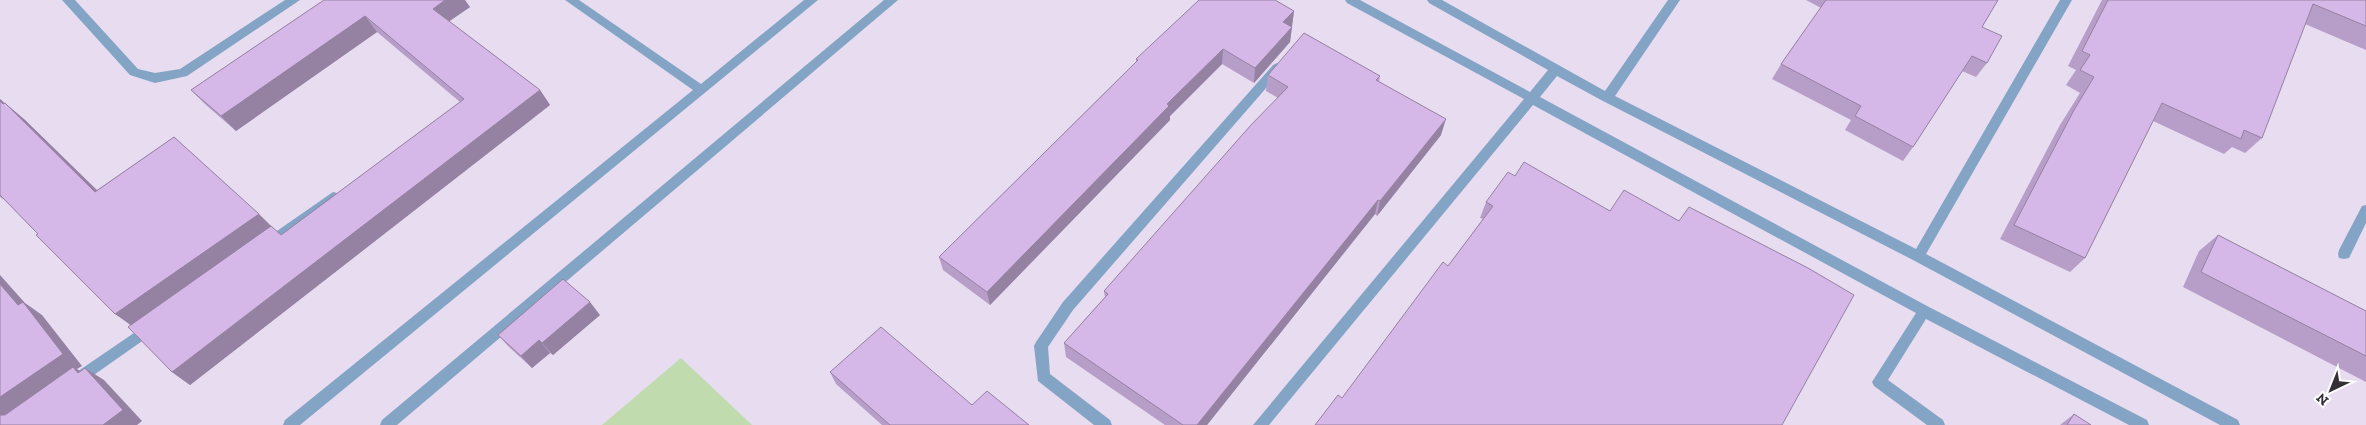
<svg xmlns="http://www.w3.org/2000/svg" width="2366" height="425" viewBox="0 0 2366 425" font-family="'Zilla Slab',serif">
	<style>
		.green { fill: #c0dcae }
		.lines { fill: none; stroke-linecap: round; stroke-linejoin: round }
		.minor { fill: #84a4c5; fill-rule: evenodd }
		.wall { fill: #b79ec8 }
		.shaded-wall { fill: #9581a2 }
		.building { fill: #d5b8e8; stroke: #9581a2 }
	</style>
	<rect width="100%" height="100%" fill="#e7dcf0"/>
	<!-- green -->
	<path class="green" d="M681,358l71,67h-150z"/>
	<g class="lines">
		<!-- minor -->
		<path class="minor" d="M62,0h13l63,69 17,4 25,-4 105,-69h15l-113,76 -32,7 -25,-8z
			M565,0h14l122,84 103,-84h14l-518,425h-17l2,-5 408,-330z
			M884,0h14l-501,425h-17l2,-5z
			M1345,0h15l170,92 18,-22 -119,-67 -2,-3h15l163,91 63,-91h12l-65,96 301,153 144,-249h12l-146,254 312,166 2,5h-20l-307,-165 -310,-159 -46,-25 -17,21 389,210 218,113 2,5h-20l-203,-106 -38,61 55,40 2,5h-18l-53,-39 -2,-4 44,-69 -383,-208 -264,320h-16l271,-326 -177,-96z
			M1277,63l6,5 -2,3 -208,239 -25,37 2,27 60,46 2,5h-18l-56,-44 -4,-35 2,-4 27,-40 210,-237z
			M333,192l4,1 2,4 -2,4 -65,47 -4,1 -4,-1 -2,-4 2,-4z
			M2366,205v18l-17,35 -5,1 -5,-1 -1,-4 1,-4 23,-44z
			M150,322l5,2 2,4 -2,4 -74,52 -5,2 -5,-2 -2,-4 2,-4z"/>
	</g>
	<!-- wall -->
	<path class="wall" d="M324,0l146,7 -21,14 91,69 10,15 -360,280 -18,-13 -42,-47 -92,-91 -33,-34 -5,-3v-98l25,21 72,70 77,-53 107,98 179,-133 -83,-70 -141,99 -30,-26 -15,-15z
		M1806,0h192l-16,27 5,36 -11,14 -14,-6 -49,76 -10,14 -58,-31 6,-10 -79,-41 9,-15 40,-56z
		M2102,0h264v50l-61,-26 -43,114 -17,15 -13,-6 -8,7 -71,-33 -68,137 -15,14 -70,-33 60,-114 20,-32 -14,-8 10,-15 -8,-4z
		M1294,11l-4,31 -36,41 -32,-19 -52,52v4l-180,185 -47,-35 -4,-13 197,-195v-3z
		M1268,75l112,1 -1,6 62,53 -64,81 -2,-2 -168,211h-42l-99,-68 -2,-14 41,-46 -1,-6 174,-193 -12,-7z
		M1515,176l95,35 69,10 129,47 -360,-2 35,-47 -3,-1 6,-16z
		M2218,235l148,76v71l-183,-95 16,-36z
		M600,315l-47,40 -3,-2 -18,15 -23,-21 -11,-12z
		M830,372l142,33 57,20h-147l-46,-41z
		M2074,414l17,11h-31z"/>
	<!-- shaded-wall -->
	<path class="shaded-wall" d="M445,0h20l5,7 -26,18 -11,-16z
		M1294,11l-2,15 -10,11 1,-15z
		M365,16l12,16 -141,99 -15,-15z
		M1292,27l-2,15 -36,41 1,-15z
		M1223,49l-1,15 -52,52v4l-180,185 -3,-13 180,-188z
		M540,90l10,15 -360,280 -18,-13z
		M0,99l20,19 -15,-15 20,17 89,87 -19,-15 -95,-91z
		M1446,119l-5,16 -64,81 3,-15z
		M1378,200l-3,14 -168,211h-10z
		M259,214l16,16 -140,98 -20,-14z
		M0,275l25,28 17,12 40,51 -5,3 15,10 -92,45z
		M590,302l10,13 -47,40 -11,-12z
		M539,340l11,13 -18,15 -11,-12z
		M85,368l19,12 38,41 -5,4h-34z"/>
	<!-- building -->
	<path class="building" d="M324,0h121l-12,9 107,81 -368,282 -44,-45 143,-101 10,9 183,-136 -99,-83 -144,100 -30,-26z
		M1199,0h76l19,11 -11,11 9,5 -37,41 -32,-19 -56,55 2,2 -182,186 -48,-35 199,-197 -2,-1z
		M1826,0h172l-16,27 20,9 -15,27 -15,-7 -59,91 -58,-31 6,-10 -80,-42z
		M2108,0h258v26l-53,-22 -51,134 -18,-8 -3,9 -79,-36 -77,155 -71,-33 60,-115 20,-33 -14,-7 10,-15 -8,-4z
		M1304,33l76,43 -4,4 70,39 -66,82 -2,-1 -181,225h-14l-119,-82 44,-49 -4,-3 147,-166 37,-38 -20,-12z
		M0,101l3,3 2,-1 90,89 79,-55 85,77 -144,100 -79,-79 2,-1 -38,-39z
		M1524,162l86,49 14,-21 55,31 10,-14 119,61 46,27 -72,130h-467l23,-30 4,3 101,-136 5,4 45,-60 -7,-4 22,-30 7,4z
		M2218,235l148,76v45l-165,-84z
		M563,279l27,23 -48,41 -3,-3 -18,16 -23,-21z
		M0,284l18,21 5,-3 40,52 -63,43z
		M881,327l91,78 15,-14 42,34h-139l-60,-53z
		M73,367l5,6 7,-5 38,42 -20,15h-103v-10h5z
		M2074,414l17,11h-24z"/>
	<!-- north arrow -->
	<g transform="translate(2331 390) rotate(223)" stroke="#ffffff" stroke-width="4" paint-order="stroke">
	<path d="M0-4L9 19L0 12L-9 19Z" fill="#353038"/>
	<text y="-8" font-size="14" font-weight="bold" text-anchor="middle" fill="#353038">N</text>
	</g>
</svg>
